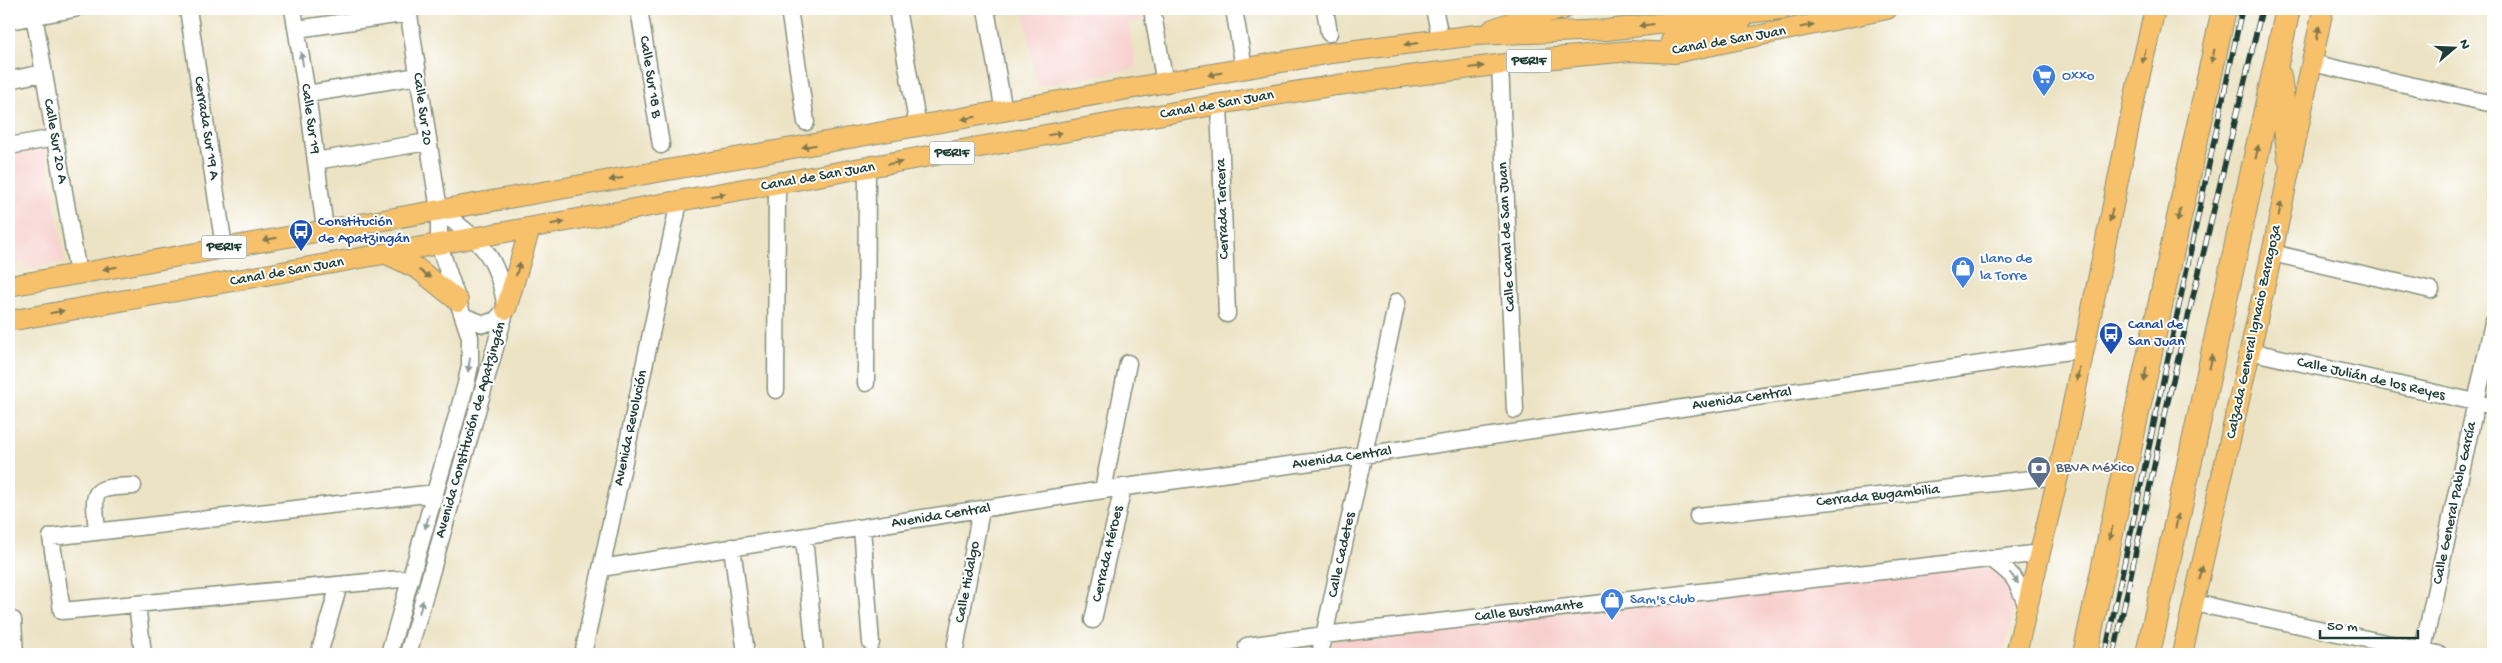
<svg xmlns="http://www.w3.org/2000/svg" width="2502" height="663" viewBox="0 0 2502 663" font-family="'Gochi Hand',sans-serif">
	<style>
		.built { fill: #f7d0cd }
		.lines { fill: none; stroke-linecap: round; stroke-linejoin: round }
		.minor-casing { stroke: #86907c; stroke-width: 19 }
		.major-casing { stroke: #86907c; stroke-width: 22 }
		.highway-casing { stroke: #86907c; stroke-width: 26 }
		.minor { stroke: #fff; stroke-width: 16 }
		.major { stroke: #f7c06b; stroke-width: 20 }
		.highway { stroke: #f7c06b; stroke-width: 24 }
		.rail-casing { stroke: #1f3d34; stroke-width: 5.5 }
		.rail { stroke: #fff; stroke-width: 4; stroke-dasharray: 11; stroke-linecap: butt }
		.oneway { fill: #80784d }
		.oneway2 { fill: #8f9e9a }
		.labels { text-anchor: middle; dominant-baseline: central; stroke-width: 4; stroke-linejoin: round; paint-order: stroke }
		.shield { fill: #fff; stroke: #627771; stroke-width: 1 }
		.shield-label { font-size: 14px; font-weight: bold; fill: #1f3d34 }
		.street-label { font-size: 15px; fill: #1f3d34; stroke: #fff }
		.shop-label { font-size: 15px; fill: #366cbe; stroke: #fff; text-anchor: start }
		.transit-label { font-size: 15px; fill: #164399; stroke: #fff; text-anchor: start }
		.service-label { font-size: 15px; fill: #4e5e75; stroke: #fff; text-anchor: start }
	</style>
	<rect width="100%" height="100%" fill="#fff"/>
	<filter id="ink" filterUnits="userSpaceOnUse"><feTurbulence type="fractalNoise" baseFrequency=".02" numOctaves="2"/><feDisplacementMap in="SourceGraphic" scale="10" xChannelSelector="R" yChannelSelector="G"/><feConvolveMatrix kernelMatrix="1 2 1 2 8 2 1 2 1" color-interpolation-filters="sRGB"/></filter>
	<filter id="wash" filterUnits="userSpaceOnUse"><feTurbulence type="fractalNoise" baseFrequency=".0096" numOctaves="4" result="noise"/><feDisplacementMap in="SourceGraphic" scale="20" xChannelSelector="R" yChannelSelector="G"/><feGaussianBlur stdDeviation="1.12" result="paint"/><feColorMatrix in="noise" values="0 0 0 0 0 0 0 0 0 0 0 0 0 0 0 0 0 1.4 0 .05"/><feComposite in="paint" operator="in"/></filter>
	<g filter="url(#wash)">
		<rect width="100%" height="100%" fill="#ece3c4"/>
		<!-- built -->
		<path class="built" d="M1039,9h106l2,10 -19,3 8,46 -99,18 -13,-74z
			M45,150l20,112 -38,7 -2,-7 -16,3v-109z
			M1975,565l17,5 16,13 6,19 -10,52h-676l4,-14z"/>
	</g>
	<g filter="url(#ink)">
		<g class="lines">
			<!-- minor casing -->
			<g class="minor-casing">
				<path id="minor" d="M33,9l45,265
					M188,9l36,238
					M293,9l14,85 18,135
					M639,9l22,136
					M789,9l17,113
					M897,9l21,118
					M986,9l18,103
					M1152,9l13,75
					M1234,9l10,59
					M1325,9l4,24
					M1434,9l7,31
					M9,21l65,-12
					M297,29l112,-16
					M2312,63l181,41
					M1500,64l15,346
					M9,80l34,-7
					M307,94l111,-18
					M1219,104l8,210
					M9,146l46,-8
					M316,161l111,-19
					M2272,253l159,37
					M465,317l19,7 12,-4 10,-11
					M2249,351l244,55
					M866,383l1,-215
					M776,390l1,-206
					M1103,490l25,-127
					M1698,516l360,-40
					M862,528l9,115
					M97,532c-3,-42 -9,-44 36,-46
					M804,537l11,117
					M732,547l13,99
					M1990,558c24,17 27,21 37,49
					M601,568l502,-78 260,-35 720,-106
					M411,578l-349,33 -11,-74 384,-44
					M2194,603l244,51
					M137,604l6,50
					M9,620h4l2,34
					M1093,620l30,-133
					M1247,646l77,-11 717,-82
					M319,654l20,-69
					M389,654l77,-270 4,-19v-28l-31,-92v-35l-31,-201
					M408,654l98,-345c-8,-55 -25,-67 -67,-99
					M583,654l96,-452
					M954,654l27,-144
					M1320,654l77,-352
					M2422,654l71,-331"/>
			</g>
			<!-- major casing -->
			<g class="major-casing">
				<path id="major" d="M1493,29l33,-12 37,-8
					M1671,41l69,-17
					M387,254l31,15 40,32
					M9,286l1323,-233 144,-18 131,-5 174,-21
					M506,309l24,-81
					M9,321l1210,-217 118,-19 207,-26 86,-8 44,2 213,-44
					M2016,654l44,-186 76,-377 19,-82
					M2182,654l90,-401 51,-244"/>
			</g>
			<!-- highway casing -->
			<g class="highway-casing">
				<path id="highway" d="M2279,76l11,83
					M2085,654l139,-645
					M2148,654l140,-645"/>
			</g>
			<!-- minor -->
			<use href="#minor" class="minor"/>
			<!-- major -->
			<use href="#major" class="major"/>
			<!-- highway -->
			<use href="#highway" class="highway"/>
			<!-- rail casing -->
			<g class="rail-casing">
				<path id="rail" d="M2105,654l137,-645
					M2114,654l53,-249 95,-396"/>
			</g>
			<!-- rail -->
			<use href="#rail" class="rail"/>
		</g>
		<!-- one-way arrows -->
		<defs><path id="oneway-solid" d="M-6-.8H1V-3.2L6.5 0L1 3.2V.8H-6Z" transform="scale(1.25)"/></defs>
		<g class="oneway">
			<use href="#oneway-solid" transform="translate(1646 25) rotate(173)"/>
			<use href="#oneway-solid" transform="translate(1807 26) rotate(-12)"/>
			<use href="#oneway-solid" transform="translate(2318 33) rotate(-79)"/>
			<use href="#oneway-solid" transform="translate(1411 44) rotate(173)"/>
			<use href="#oneway-solid" transform="translate(2144 56) rotate(103)"/>
			<use href="#oneway-solid" transform="translate(2213 56) rotate(102)"/>
			<use href="#oneway-solid" transform="translate(1477 67) rotate(-7)"/>
			<use href="#oneway-solid" transform="translate(1215 74) rotate(169)"/>
			<use href="#oneway-solid" transform="translate(969 118) rotate(170)"/>
			<use href="#oneway-solid" transform="translate(1055 134) rotate(-10)"/>
			<use href="#oneway-solid" transform="translate(809 146) rotate(170)"/>
			<use href="#oneway-solid" transform="translate(2257 152) rotate(-78)"/>
			<use href="#oneway-solid" transform="translate(895 163) rotate(-10)"/>
			<use href="#oneway-solid" transform="translate(616 179) rotate(170)"/>
			<use href="#oneway-solid" transform="translate(718 195) rotate(-10)"/>
			<use href="#oneway-solid" transform="translate(2280 209) rotate(-79)"/>
			<use href="#oneway-solid" transform="translate(2111 215) rotate(102)"/>
			<use href="#oneway-solid" transform="translate(2179 215) rotate(102)"/>
			<use href="#oneway-solid" transform="translate(558 223) rotate(-10)"/>
			<use href="#oneway-solid" transform="translate(270 239) rotate(170)"/>
			<use href="#oneway-solid" transform="translate(110 268) rotate(170)"/>
			<use href="#oneway-solid" transform="translate(518 269) rotate(-73)"/>
			<use href="#oneway-solid" transform="translate(425 274) rotate(34)"/>
			<use href="#oneway-solid" transform="translate(57 312) rotate(-10)"/>
			<use href="#oneway-solid" transform="translate(2211 362) rotate(-78)"/>
			<use href="#oneway-solid" transform="translate(2078 374) rotate(101)"/>
			<use href="#oneway-solid" transform="translate(2145 374) rotate(102)"/>
			<use href="#oneway-solid" transform="translate(2177 521) rotate(-78)"/>
			<use href="#oneway-solid" transform="translate(2111 533) rotate(102)"/>
			<use href="#oneway-solid" transform="translate(2201 573) rotate(-78)"/>
		</g>
		<g class="oneway2">
			<use href="#oneway-solid" transform="translate(302 59) rotate(-99)"/>
			<use href="#oneway-solid" transform="translate(469 365) rotate(98)"/>
			<use href="#oneway-solid" transform="translate(427 522) rotate(106)"/>
			<use href="#oneway-solid" transform="translate(2014 578) rotate(52)"/>
			<use href="#oneway-solid" transform="translate(421 607) rotate(-74)"/>
		</g>
	</g>
	<!-- icons -->
	<defs>
		<g id="supermarket-pin" transform="scale(1.25)"><path d="M0 17L-7.5 6A9.5 9.5 0 1 1 7.5 6Z" fill="#3f7fe0" stroke="#fff"/><path d="M-6-5.5h2.5l.6 2H6L4.5 2H-2.5L-4.4-4H-6ZM-1.5 3.2a1.3 1.3 0 1 0 .1 0ZM3 3.2a1.3 1.3 0 1 0 .1 0Z" fill="#fff"/></g>
		<g id="bus-pin" transform="scale(1.25)"><path d="M0 17L-7.5 6A9.5 9.5 0 1 1 7.5 6Z" fill="#1a4fb4" stroke="#fff"/><path d="M-5-6H5V4H4V6H2V4H-2V6H-4V4H-5ZM-3.5-4V0h7V-4ZM-3.5 1.2v1.5H-2V1.2ZM2 1.2v1.5H3.5V1.2Z" fill="#fff"/></g>
		<g id="shop-pin" transform="scale(1.25)"><path d="M0 17L-7.5 6A9.5 9.5 0 1 1 7.5 6Z" fill="#3f7fe0" stroke="#fff"/><path d="M-5-2.5h2.3a2.7 3.5 0 0 1 5.4 0H5L5.5 6h-11ZM-1.5-2.5h3a1.5 2.3 0 0 0-3 0Z" fill="#fff"/></g>
		<g id="bank-pin" transform="scale(1.25)"><path d="M0 17L-7.5 6A9.5 9.5 0 1 1 7.5 6Z" fill="#5c6f8a" stroke="#fff"/><path d="M-6-4H6V4H-6ZM0-2.3a2.3 2.3 0 1 0 0 4.6a2.3 2.3 0 1 0 0-4.6Z" fill="#fff"/></g>
	</defs>
	<g fill-rule="evenodd">
		<use href="#supermarket-pin" x="2044" y="76"/>
		<use href="#bus-pin" x="301" y="231"/>
		<use href="#shop-pin" x="1963" y="268"/>
		<use href="#bus-pin" x="2111" y="334"/>
		<use href="#bank-pin" x="2039" y="468"/>
		<use href="#shop-pin" x="1612" y="600"/>
	</g>
	<g class="labels">
		<!-- shield labels -->
		<g class="shield">
			<rect x="1506.5" y="49.5" width="45" height="23" rx="4"/>
			<rect x="929.5" y="141.5" width="45" height="23" rx="4"/>
			<rect x="201.5" y="235.5" width="45" height="23" rx="4"/>
		</g>
		<g class="shield-label">
			<text x="1529" y="61">PERIF</text>
			<text x="952" y="153">PERIF</text>
			<text x="224" y="247">PERIF</text>
		</g>
		<!-- street labels -->
		<g class="street-label">
			<text transform="translate(1729 41) rotate(-10)">Canal de San Juan</text>
			<text transform="translate(650 77) rotate(81)">Calle Sur 18 B</text>
			<text transform="translate(1217 105) rotate(-10)">Canal de San Juan</text>
			<text transform="translate(422 109) rotate(82)">Calle Sur 20</text>
			<text transform="translate(310 119) rotate(82)">Calle Sur 19</text>
			<text transform="translate(206 128) rotate(81)">Cerrada Sur 19 A</text>
			<text transform="translate(55 141) rotate(80)">Calle Sur 20 A</text>
			<text transform="translate(818 177) rotate(-10)">Canal de San Juan</text>
			<text transform="translate(1223 209) rotate(-92)">Cerrada Tercera</text>
			<text transform="translate(1507 237) rotate(-93)">Calle Canal de San Juan</text>
			<text transform="translate(287 272) rotate(-10)">Canal de San Juan</text>
			<text transform="translate(2254 332) rotate(-78)">Calzada General Ignacio Zaragoza</text>
			<text transform="translate(2371 379) rotate(13)">Calle Julián de los Reyes</text>
			<text transform="translate(1742 399) rotate(-8)">Avenida Central</text>
			<text transform="translate(631 428) rotate(-78)">Avenida Revolución</text>
			<text transform="translate(471 430) rotate(-74)">Avenida Constitución de Apatzingán</text>
			<text transform="translate(1342 458) rotate(-8)">Avenida Central</text>
			<text transform="translate(1878 496) rotate(-6)">Cerrada Bugambilia</text>
			<text transform="translate(2455 503) rotate(-78)">Calle General Pablo García</text>
			<text transform="translate(941 516) rotate(-9)">Avenida Central</text>
			<text transform="translate(1108 554) rotate(-77)">Cerrada Héroes</text>
			<text transform="translate(1342 555) rotate(-78)">Calle Cadetes</text>
			<text transform="translate(968 582) rotate(-79)">Calle Hidalgo</text>
			<text transform="translate(1529 611) rotate(-7)">Calle Bustamante</text>
		</g>
		<!-- shop labels -->
		<g class="shop-label">
			<text x="2062" y="76">Oxxo</text>
			<text x="1980" y="259">Llano de<tspan x="1980" dy="17">la Torre</tspan></text>
			<text x="1630" y="600">Sam's Club</text>
		</g>
		<!-- transit labels -->
		<g class="transit-label">
			<text x="318" y="222">Constitución<tspan x="318" dy="17">de Apatzingán</tspan></text>
			<text x="2128" y="325">Canal de<tspan x="2128" dy="17">San Juan</tspan></text>
		</g>
		<!-- service labels -->
		<g class="service-label">
			<text x="2056" y="468">BBVA México</text>
		</g>
	</g>
	<!-- margin -->
	<rect width="2502" height="663" fill="none" stroke="#fff" stroke-width="30"/>
	<!-- north arrow -->
	<g transform="translate(2454 48) rotate(71)" stroke="#ffffff" stroke-width="4" paint-order="stroke">
	<path d="M0-4L9 19L0 12L-9 19Z" fill="#1f3d34"/>
	<text y="-8" font-size="14" font-weight="bold" text-anchor="middle" fill="#1f3d34">N</text>
	</g>
	<!-- scale -->
	<path d="M2320 630v8h98v-8" fill="none" stroke="#1f3d34" stroke-width="2.5"/>
	<text x="2327" y="630" font-size="15" fill="#1f3d34" stroke="#ffffff" stroke-width="4" paint-order="stroke">50 m</text>
</svg>
